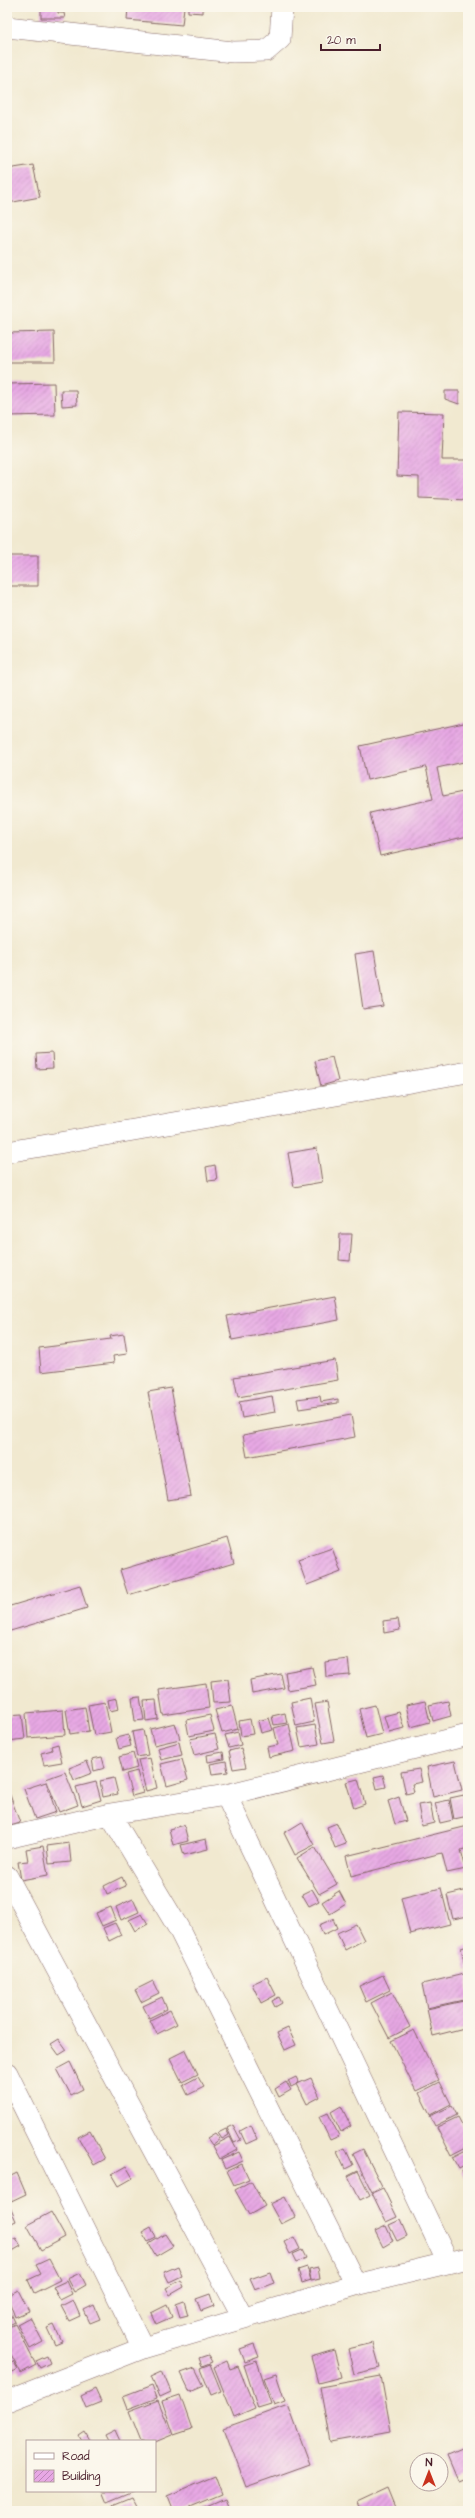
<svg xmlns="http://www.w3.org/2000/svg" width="475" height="2518" viewBox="0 0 475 2518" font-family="'Architects Daughter',sans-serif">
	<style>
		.building { fill: url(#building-hatch) }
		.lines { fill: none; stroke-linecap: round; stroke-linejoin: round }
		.minor-casing { stroke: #846665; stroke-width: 22 }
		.minor { stroke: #fff; stroke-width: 21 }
	</style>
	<defs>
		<pattern id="building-hatch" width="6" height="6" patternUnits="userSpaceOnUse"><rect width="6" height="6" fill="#e7a8e4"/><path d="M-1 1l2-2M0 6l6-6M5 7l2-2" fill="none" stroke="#bd88b9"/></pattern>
	</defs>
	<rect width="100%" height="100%" fill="#fbf7ec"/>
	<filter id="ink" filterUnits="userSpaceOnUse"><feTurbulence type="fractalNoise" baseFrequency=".025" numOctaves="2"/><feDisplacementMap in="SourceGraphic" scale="8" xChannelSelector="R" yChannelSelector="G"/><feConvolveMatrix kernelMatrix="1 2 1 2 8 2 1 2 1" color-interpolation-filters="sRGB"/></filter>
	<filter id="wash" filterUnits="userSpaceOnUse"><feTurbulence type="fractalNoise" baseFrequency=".012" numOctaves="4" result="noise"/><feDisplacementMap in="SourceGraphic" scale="16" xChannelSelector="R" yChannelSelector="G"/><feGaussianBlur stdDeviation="0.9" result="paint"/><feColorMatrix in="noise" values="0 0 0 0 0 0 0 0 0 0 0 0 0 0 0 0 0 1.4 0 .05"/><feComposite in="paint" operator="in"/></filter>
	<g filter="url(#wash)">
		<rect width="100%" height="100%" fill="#f1e9d0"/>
		<g id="blocks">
			<!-- building -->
			<path class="building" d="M41,7h17v6h6l1,5h-24z
				M128,7h56l-2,18 -55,-5z
				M188,7h15v6l-15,-1z
				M33,165l7,32 -32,6 -1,-34z
				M54,332l1,30h-48v-29z
				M54,383l1,32 -48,1v-32z
				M61,390h15l1,15 -15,1z
				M445,391h14v13l-14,-5z
				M399,412l45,1 -2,47h26v40l-49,-2v-21l-22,-1z
				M7,556h31v30h-31z
				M468,722v39l-31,7 6,28 25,-5v45l-88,20 -10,-43 63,-14 -7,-32 -59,13 -7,-34z
				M374,951l9,55 -20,3 -8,-55z
				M52,1053l1,15 -16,1 -1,-15z
				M332,1057l6,24 -17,5 -6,-25z
				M317,1148l5,34 -28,5 -6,-34z
				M215,1165l2,15 -9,1 -2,-14z
				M340,1234h12l-2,27 -11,-1z
				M335,1296l4,24 -107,20 -5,-24z
				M124,1334l3,20 -14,2 1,7 -73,9 -2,-24 72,-9 -1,-3z
				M335,1360l3,20 -100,17 -4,-20z
				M171,1388l20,108 -23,4 -20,-108z
				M272,1396l3,16 -33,6 -3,-16z
				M320,1396l1,6 17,-3v4l-39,6 -2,-10z
				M351,1415l4,22 -108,20 -4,-22z
				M227,1538l7,25 -106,32 -8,-25z
				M332,1548l9,24 -34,13 -9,-25z
				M80,1585l7,23 -80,24v-25z
				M398,1619l2,11 -16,3 -1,-12z
				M348,1659l2,16 -24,2 -1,-15z
				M312,1667l4,18 -28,5 -3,-18z
				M281,1674l3,14 -32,6 -2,-14z
				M228,1679l3,23 -18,1 -2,-22z
				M206,1683l3,25 -46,7 -4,-25z
				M140,1697l4,23 -9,1 -3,-23z
				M117,1698l2,11 -9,2 -2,-11z
				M310,1698l4,24 -18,4 -5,-24z
				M156,1700l2,19 -12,2 -2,-20z
				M425,1701l5,21 -19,5 -5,-22z
				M448,1701l3,15 -18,5 -4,-16z
				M105,1702l6,30 -17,3 -6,-30z
				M327,1702l7,39 -11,2 -8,-39z
				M375,1705l7,29 -16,4 -7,-29z
				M232,1706l6,23 -16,4 -7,-23z
				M85,1707l4,24 -19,3 -4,-24z
				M63,1710l2,25 -37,3 -2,-25z
				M399,1712l5,16 -15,4 -5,-16z
				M285,1713l2,10 -13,2 -2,-9z
				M22,1714l3,25 -18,2v-26z
				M210,1715l4,16 -25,5 -3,-16z
				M269,1718l4,12 -12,3 -3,-12z
				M250,1719l3,15 -12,2 -2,-15z
				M175,1723l5,16 -26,6 -4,-16z
				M289,1724l6,27 -26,6 -2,-10 11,-2 -4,-17z
				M315,1725l4,19 -18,3 -4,-19z
				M143,1730l5,25 -11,2 -5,-25z
				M238,1732l3,13 -12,3 -4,-13z
				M215,1734l4,15 -25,6 -4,-16z
				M128,1735l3,11 -12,3 -3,-11z
				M179,1742l3,13 -21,5 -3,-12z
				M58,1744l4,18 -18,3 -3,-12 11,-3 -1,-4z
				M241,1748l5,19 -13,2 -4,-18z
				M223,1752l1,7 -16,3 -1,-7z
				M133,1753l4,15 -14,4 -4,-15z
				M102,1757l3,11 -11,3 -2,-12z
				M150,1758l7,30 -11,3 -8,-31z
				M182,1759l6,21 -21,6 -6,-22z
				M87,1761l5,12 -18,7 -5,-12z
				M226,1761l2,11 -16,2 -2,-10z
				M455,1761l7,29 -29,7 -6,-30z
				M419,1769l3,13 -10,2 2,8 -8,2 -5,-22z
				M137,1771l6,22 -11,3 -6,-22z
				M65,1772l13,33 -19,7 -13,-33z
				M383,1775l3,12 -9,2 -3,-12z
				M114,1778l4,16 -15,3 -3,-16z
				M358,1779l7,25 -11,4 -8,-26z
				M46,1782l10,30 -21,7 -11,-30z
				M96,1782l5,18 -19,6 -6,-19z
				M10,1795l10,28 -13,4v-31z
				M464,1795l4,21 -14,3 -4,-21z
				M399,1797l7,24 -11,3 -7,-23z
				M449,1800l4,20 -13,3 -5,-20z
				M430,1803l4,20 -12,3 -4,-21z
				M302,1822l12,23 -19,10 -11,-22z
				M337,1823l9,21 -11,4 -8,-21z
				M184,1825l4,16 -15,4 -4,-16z
				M468,1826v22l-7,2 5,19 -19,4 -5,-20 -91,23 -5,-20z
				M206,1839l2,10 -24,6 -3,-10z
				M69,1843l2,19 -22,2 -2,-18z
				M43,1846l5,29 -27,5 -3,-18 10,-1 -2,-12z
				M315,1847l22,37 -18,10 -22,-36z
				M122,1877l4,9 -19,8 -3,-8z
				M441,1888l9,36 -40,10 -9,-36z
				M312,1889l7,12 -10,5 -7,-12z
				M468,1890v26l-15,3 -6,-24z
				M339,1891l7,13 -16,10 -8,-12z
				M133,1899l6,13 -18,8 -5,-13z
				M111,1907l5,13 -14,6 -6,-13z
				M142,1914l6,10 -13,7 -6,-11z
				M333,1919l4,9 -14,7 -4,-10z
				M115,1923l6,12 -12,6 -6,-13z
				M356,1924l8,16 -19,10 -8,-17z
				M468,1946v23l-2,1 -5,-22z
				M468,1973v26l-41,9 -5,-24z
				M383,1975l7,15 -24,12 -7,-16z
				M267,1977l9,18 -15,8 -9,-19z
				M153,1981l6,12 -18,9 -6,-12z
				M392,1992l18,35 -21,11 -18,-35z
				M162,1997l5,12 -18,9 -6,-12z
				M279,1997l3,6 -7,4 -3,-6z
				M468,2000v27l-35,9 -6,-27z
				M170,2010l7,14 -20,10 -7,-14z
				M288,2028l8,17 -11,5 -8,-17z
				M414,2030l25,50 -23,11 -25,-50z
				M59,2039l8,11 -8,5 -8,-11z
				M186,2050l12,24 -16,8 -12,-24z
				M70,2062l13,27 -12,6 -14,-26z
				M198,2077l6,10 -16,8 -5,-10z
				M296,2077l3,6 -8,4 -3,-6z
				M311,2078l9,19 -13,7 -10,-20z
				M286,2082l5,8 -12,7 -4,-8z
				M440,2082l11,22 -21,11 -11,-22z
				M341,2106l10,20 -10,6 -10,-20z
				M452,2106l5,9 -22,11 -5,-10z
				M328,2113l11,23 -9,4 -11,-23z
				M458,2117l10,19v10l-17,9 -14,-28z
				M233,2125l8,15 -7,3 -7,-15z
				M251,2125l6,14 -11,5 -6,-13z
				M226,2129l3,6 -7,4 -4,-6z
				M90,2131l15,28 -11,6 -16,-28z
				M215,2133l5,6 -8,6 -5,-7z
				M230,2137l7,13 -17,9 -7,-13z
				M345,2148l8,17 -8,4 -8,-17z
				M363,2149l19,37 -10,6 -19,-38z
				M468,2149v15l-9,5 -7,-12z
				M239,2152l4,9 -18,8 -4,-9z
				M242,2164l7,15 -15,6 -7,-14z
				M126,2166l7,12 -14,8 -7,-12z
				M468,2168v16l-6,-13z
				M358,2171l12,24 -10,5 -12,-24z
				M17,2173l9,21 -19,9v-25z
				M251,2181l14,25 -16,9 -14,-25z
				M383,2188l14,29 -11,5 -14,-29z
				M285,2197l10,20 -14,7 -11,-20z
				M10,2207l6,14 -9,4v-17z
				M51,2212l14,25 -24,13 -14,-25z
				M400,2220l7,16 -10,5 -8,-16z
				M386,2226l7,15 -10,6 -8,-16z
				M151,2227l5,11 -8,4 -6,-10z
				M165,2234l8,12 -17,10 -7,-12z
				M294,2237l6,12 -10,5 -6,-12z
				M16,2238l5,8 -12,7 -2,-11z
				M302,2250l4,8 -9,4 -4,-8z
				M49,2259l11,21 -26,13 -6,-13 13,-6 -5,-9z
				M178,2266l4,10 -13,6 -5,-10z
				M307,2267l4,13 -9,3 -4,-13z
				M318,2267l2,12 -9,2 -2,-12z
				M270,2272l4,11 -19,7 -5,-11z
				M80,2273l6,12 -12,7 -7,-13z
				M181,2280l3,7 -14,8 -4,-7z
				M66,2281l6,13 -12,6 -7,-13z
				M18,2290l11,21 -14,6 -8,-21z
				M210,2294l4,12 -13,5 -5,-12z
				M73,2300l7,16 -11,5 -8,-15z
				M184,2301l4,14 -8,2 -4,-13z
				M7,2305l8,17 -8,4z
				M94,2305l6,14 -10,4 -6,-13z
				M167,2305l5,12 -16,7 -5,-11z
				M30,2317l13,25 -13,7 -13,-25z
				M15,2324l21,41 -15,8 -14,-26v-19z
				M54,2325l8,17 -7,3 -8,-17z
				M373,2343l7,25 -26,6 -6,-25z
				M254,2344l5,13 -14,5 -5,-13z
				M334,2350l7,27 -23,6 -7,-26z
				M208,2355l4,7 -10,4 -3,-8z
				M47,2356l3,7 -10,5 -4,-7z
				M13,2361l5,8 -5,3 -5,-8z
				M227,2361l3,8 8,-3 17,42 -21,9 -20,-50z
				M257,2361l14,43 -13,4 -14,-43z
				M210,2364l11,27 -10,4 -11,-27z
				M195,2368l9,18 -14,6 -9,-19z
				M162,2371l9,21 -11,5 -9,-21z
				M276,2374l9,27 -11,4 -10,-27z
				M381,2376l10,55 -61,11 -10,-55z
				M152,2385l5,13 -29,11 -5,-13z
				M95,2389l6,13 -15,6 -5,-12z
				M180,2395l12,34 -18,6 -12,-34z
				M158,2400l14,35 -17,7 -14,-1 -12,-30z
				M288,2405l22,59 -64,23 -22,-59z
				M115,2430l5,11h-12l-3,-6z
				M85,2432l5,9h-8l-3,-5z
				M468,2446v31l-10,4 -11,-26z
				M215,2476l7,19 -39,16h-10l-6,-15z
				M387,2489l9,22h-36l-3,-8z
				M102,2491h34l-29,12z
				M132,2499l6,12h-27l-1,-3z
				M226,2499l5,12h-33z"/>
		</g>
	</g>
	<g filter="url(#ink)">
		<use href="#blocks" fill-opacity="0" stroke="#846665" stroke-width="1"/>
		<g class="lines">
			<!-- minor casing -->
			<g class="minor-casing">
				<path id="minor" d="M7,27l226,25 33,-1 14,-12 2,-32
					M7,1152l461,-80
					M226,1795l222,468
					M110,1814l69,115 177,356
					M7,1838l103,-24 116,-19 242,-60
					M7,1876l236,442
					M7,2073l136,275
					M7,2401l136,-53 213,-63 112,-27"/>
			</g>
			<!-- minor -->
			<use href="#minor" class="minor"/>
		</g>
	</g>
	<!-- margin -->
	<rect width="475" height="2518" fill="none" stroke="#fbf7ec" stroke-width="24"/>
	<!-- legend -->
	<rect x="26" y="2440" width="130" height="52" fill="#fbf7ec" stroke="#b4a19f"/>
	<rect x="34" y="2453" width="20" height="6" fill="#ffffff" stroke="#b4a19f"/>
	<text x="62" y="2460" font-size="12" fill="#4a1f2b">Road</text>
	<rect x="34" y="2470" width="20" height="12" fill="url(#building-hatch)" stroke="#b4a19f"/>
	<text x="62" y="2480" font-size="12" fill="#4a1f2b">Building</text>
	<!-- north arrow -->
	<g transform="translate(429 2472)"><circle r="19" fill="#fbf7ec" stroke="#b4a19f"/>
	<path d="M0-3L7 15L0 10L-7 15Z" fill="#c8321e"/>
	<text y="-6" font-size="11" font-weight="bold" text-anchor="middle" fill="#4a1f2b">N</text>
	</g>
	<!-- scale -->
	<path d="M321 44v6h59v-6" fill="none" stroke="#4a1f2b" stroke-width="2"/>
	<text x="327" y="44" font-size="12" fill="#4a1f2b" stroke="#fbf7ec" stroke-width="3" paint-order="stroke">20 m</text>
</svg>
